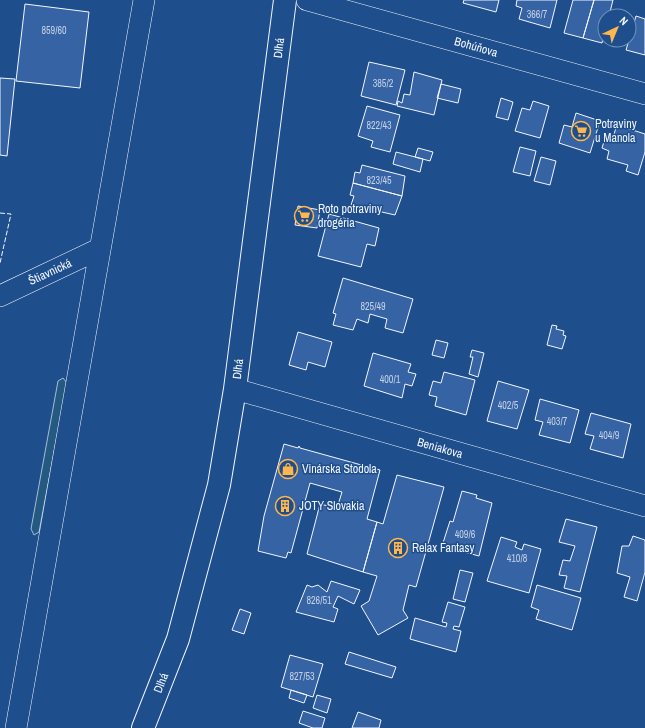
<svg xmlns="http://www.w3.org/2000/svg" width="645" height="728" viewBox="0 0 645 728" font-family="'Archivo Narrow',sans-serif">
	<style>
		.green { fill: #245a82; stroke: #a8bbd7 }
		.building { fill: #3563a3; stroke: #f2f6ff }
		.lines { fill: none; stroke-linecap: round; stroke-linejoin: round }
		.street-casing { stroke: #f2f6ff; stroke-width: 22 }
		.secondary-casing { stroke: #f2f6ff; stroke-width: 24 }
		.street { stroke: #1f4e8c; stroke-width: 21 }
		.secondary { stroke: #1f4e8c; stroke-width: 22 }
		.fence { stroke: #f2f6ff; stroke-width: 1; stroke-dasharray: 5 2; stroke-linecap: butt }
		.labels { text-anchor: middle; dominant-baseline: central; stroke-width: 3; stroke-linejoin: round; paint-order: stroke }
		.number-label { font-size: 10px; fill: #c3d1e8 }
		.street-label { font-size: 12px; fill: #f2f6ff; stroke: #1f4e8c }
		.poi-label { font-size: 12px; fill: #f2f6ff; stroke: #1f4e8c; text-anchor: start }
	</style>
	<rect width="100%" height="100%" fill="#1f4e8c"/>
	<!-- green -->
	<path class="green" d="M63,378l4,5 -28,149 -5,3 -3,-6 27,-148z"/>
	<!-- building -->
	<path class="building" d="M464,0h35l-3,12 -33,-9z
		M517,0h40l-7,28 -31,-9 3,-11 -6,-2z
		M573,0h21l-11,38 -19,-5z
		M594,0h19l-4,16h-4v14l-3,13 -19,-5z
		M25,4l64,8 -9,76 -64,-7z
		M636,16l9,3v36l-19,-5z
		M369,62l36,8 -9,35 -35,-9z
		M414,72l28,8 -8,35 -37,-9 1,-5 4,2 2,-9 6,1z
		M0,78l15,1 -8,77 -7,-1z
		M441,84l20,5 -3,14 -21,-5z
		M501,98l12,4 -5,18 -12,-3z
		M533,101l16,5 -9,32 -25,-7 7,-23 8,2z
		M367,106l33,9 -10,37 -19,-5 2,-6 -15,-5z
		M576,113l24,8 -10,32 -31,-10 5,-18 8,2z
		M617,125l28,9v18l-7,23 -12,-4 2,-6 -21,-6 2,-8 -7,-3 3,-10 7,2z
		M520,147l16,4 -6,25 -17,-4z
		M418,148l15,4 -3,9 -15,-4z
		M396,152l27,7 -3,13 -27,-8z
		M541,157l15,4 -6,24 -16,-4z
		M362,165l43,11 -3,20 -49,-13 2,-11 5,1z
		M353,183l49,13 -7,19 -44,-10 3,-9 -4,-1z
		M298,206l22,4 -3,18 -22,-3z
		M329,214l50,14 -4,18 -8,-2 -6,23 -43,-11z
		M343,278l70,21 -10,34 -18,-5 2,-9 -17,-5 -2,9 -11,-4 -4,11 -20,-5 3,-11 -3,-1z
		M552,325l5,1 -1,3 8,2 -1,4 3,1 -4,13 -15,-4z
		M298,332l34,10 -7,25 -17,-5 -2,8 -17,-5z
		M436,340l12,3 -4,15 -12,-3z
		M472,350l12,3 -6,24 -9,-3 4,-17h-3z
		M373,353l38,11 -3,8 8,2 -4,12 -7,-2 -3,14 -38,-12z
		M444,372l31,8 -9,35 -31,-9 2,-9 -8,-2 4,-14 8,2z
		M498,381l31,9 -12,39 -30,-8z
		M540,399l39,11 -9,33 -31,-8 4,-13 -8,-2z
		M591,413l40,11 -8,34 -33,-9 4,-13 -9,-2z
		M284,444l14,4 1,-2 1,2 65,18 1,-1 1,1 13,4 -13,49 10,3 -14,50 -56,-18 13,-50 17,4 5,-16 -32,-9 -19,70 -3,-1 -2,6 -28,-7 6,-35z
		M397,475l47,12 -28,100 -7,-2 -6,25 5,8 -30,17 -17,-29 8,-5 8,-25 -14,-4 14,-50 6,2z
		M462,491l15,4 -1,3 16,5 -13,53 -37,-10 8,-25 3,1z
		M566,519l31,8 -17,65 -16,-4 3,-12 -8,-1 4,-15 7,1 5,-15 -16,-4z
		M633,536l12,4v32l-8,29 -13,-4 6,-20 -13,-4 5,-27h7z
		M501,537l16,5 -2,5 7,3 2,-6 17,5 -12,44 -42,-12z
		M460,570l13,3 -8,29 -12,-3z
		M331,581l29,9 -6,14 -16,-8 -5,11 5,2 -4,13 -38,-10 11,-27 5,2 6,-2 9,7z
		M537,585l44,13 -9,32 -36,-11 3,-9 -8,-3z
		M448,602l17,5 -6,20 -5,-1 -1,3 8,2 -5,21 -46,-13 5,-21 31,9 1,-4 -5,-1z
		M240,609l11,4 -7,21 -12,-4z
		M349,652l47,15 -4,11 -47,-14z
		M290,655l33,9 -10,33 -32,-10z
		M291,690l16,5 -3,8 -15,-5z
		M317,695l14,4 -4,14 -14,-5z
		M303,711l22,7 -3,10h-9l-14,-5z
		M358,712l23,8 -2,8h-27z"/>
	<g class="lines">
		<!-- street casing -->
		<g class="street-casing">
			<path id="street" d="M307,0l338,94
				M0,296l99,-47
				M235,389l410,117
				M16,728l128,-728"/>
		</g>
		<!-- secondary casing -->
		<g class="secondary-casing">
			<path id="secondary" d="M143,728l35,-89 41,-154 16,-96 50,-389"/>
		</g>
		<!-- street -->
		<use href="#street" class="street"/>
		<!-- secondary -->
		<use href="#secondary" class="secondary"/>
		<!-- fence -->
		<path class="fence" d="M0,213l11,1 -11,49"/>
	</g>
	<!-- icons -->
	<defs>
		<g id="supermarket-ring" transform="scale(1)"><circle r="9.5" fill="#1f4e8c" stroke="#ffb74d" stroke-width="1.5"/><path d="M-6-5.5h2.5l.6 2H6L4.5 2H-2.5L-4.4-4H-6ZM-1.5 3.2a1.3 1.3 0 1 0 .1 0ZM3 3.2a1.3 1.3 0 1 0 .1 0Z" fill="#ffb74d"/></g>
		<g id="shop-ring" transform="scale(1)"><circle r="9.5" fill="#1f4e8c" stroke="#ffb74d" stroke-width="1.5"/><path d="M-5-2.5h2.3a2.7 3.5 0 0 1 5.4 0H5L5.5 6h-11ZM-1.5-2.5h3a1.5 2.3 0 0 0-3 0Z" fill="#ffb74d"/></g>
		<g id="building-ring" transform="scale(1)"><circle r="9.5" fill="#1f4e8c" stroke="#ffb74d" stroke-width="1.5"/><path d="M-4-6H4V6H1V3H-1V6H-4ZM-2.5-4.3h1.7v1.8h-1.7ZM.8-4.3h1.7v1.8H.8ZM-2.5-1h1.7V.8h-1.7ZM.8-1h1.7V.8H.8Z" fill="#ffb74d"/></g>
	</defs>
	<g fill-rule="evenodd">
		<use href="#supermarket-ring" x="581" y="131"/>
		<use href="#supermarket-ring" x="304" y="216"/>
		<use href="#shop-ring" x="288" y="469"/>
		<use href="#building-ring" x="285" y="506"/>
		<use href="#building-ring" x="398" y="548"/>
	</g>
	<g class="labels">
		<!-- number labels -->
		<g class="number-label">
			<text x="537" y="14">366/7</text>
			<text x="54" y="30">859/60</text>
			<text x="383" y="83">385/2</text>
			<text x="379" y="125">822/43</text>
			<text x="379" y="180">823/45</text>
			<text x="373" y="306">825/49</text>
			<text x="390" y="379">400/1</text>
			<text x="508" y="405">402/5</text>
			<text x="557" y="421">403/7</text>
			<text x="609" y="435">404/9</text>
			<text x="465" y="534">409/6</text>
			<text x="517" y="558">410/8</text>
			<text x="319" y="600">826/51</text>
			<text x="302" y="676">827/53</text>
		</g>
		<!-- street labels -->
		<g class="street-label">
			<text transform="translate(476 47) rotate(16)">Bohúňova</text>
			<text transform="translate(279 48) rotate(-83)">Dlhá</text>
			<text transform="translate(50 272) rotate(-25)">Štiavnická</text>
			<text transform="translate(238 369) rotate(-83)">Dlhá</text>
			<text transform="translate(440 448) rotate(16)">Beniakova</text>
			<text transform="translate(161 683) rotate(-69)">Dlhá</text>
		</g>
		<!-- poi labels -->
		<g class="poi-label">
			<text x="595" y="124">Potraviny<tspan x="595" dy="14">u Manola</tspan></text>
			<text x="318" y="209">Roto potraviny<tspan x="318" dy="14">drogéria</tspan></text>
			<text x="302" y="469">Vinárska Stodola</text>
			<text x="299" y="506">JOTY Slovakia</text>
			<text x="412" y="548">Relax Fantasy</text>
		</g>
	</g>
	<!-- north arrow -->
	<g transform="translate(617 28) rotate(44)"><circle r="19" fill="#1f4e8c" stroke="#7391ba"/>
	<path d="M0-3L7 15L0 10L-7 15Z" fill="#ffb74d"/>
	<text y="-6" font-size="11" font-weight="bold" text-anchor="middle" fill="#f2f6ff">N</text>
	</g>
</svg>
